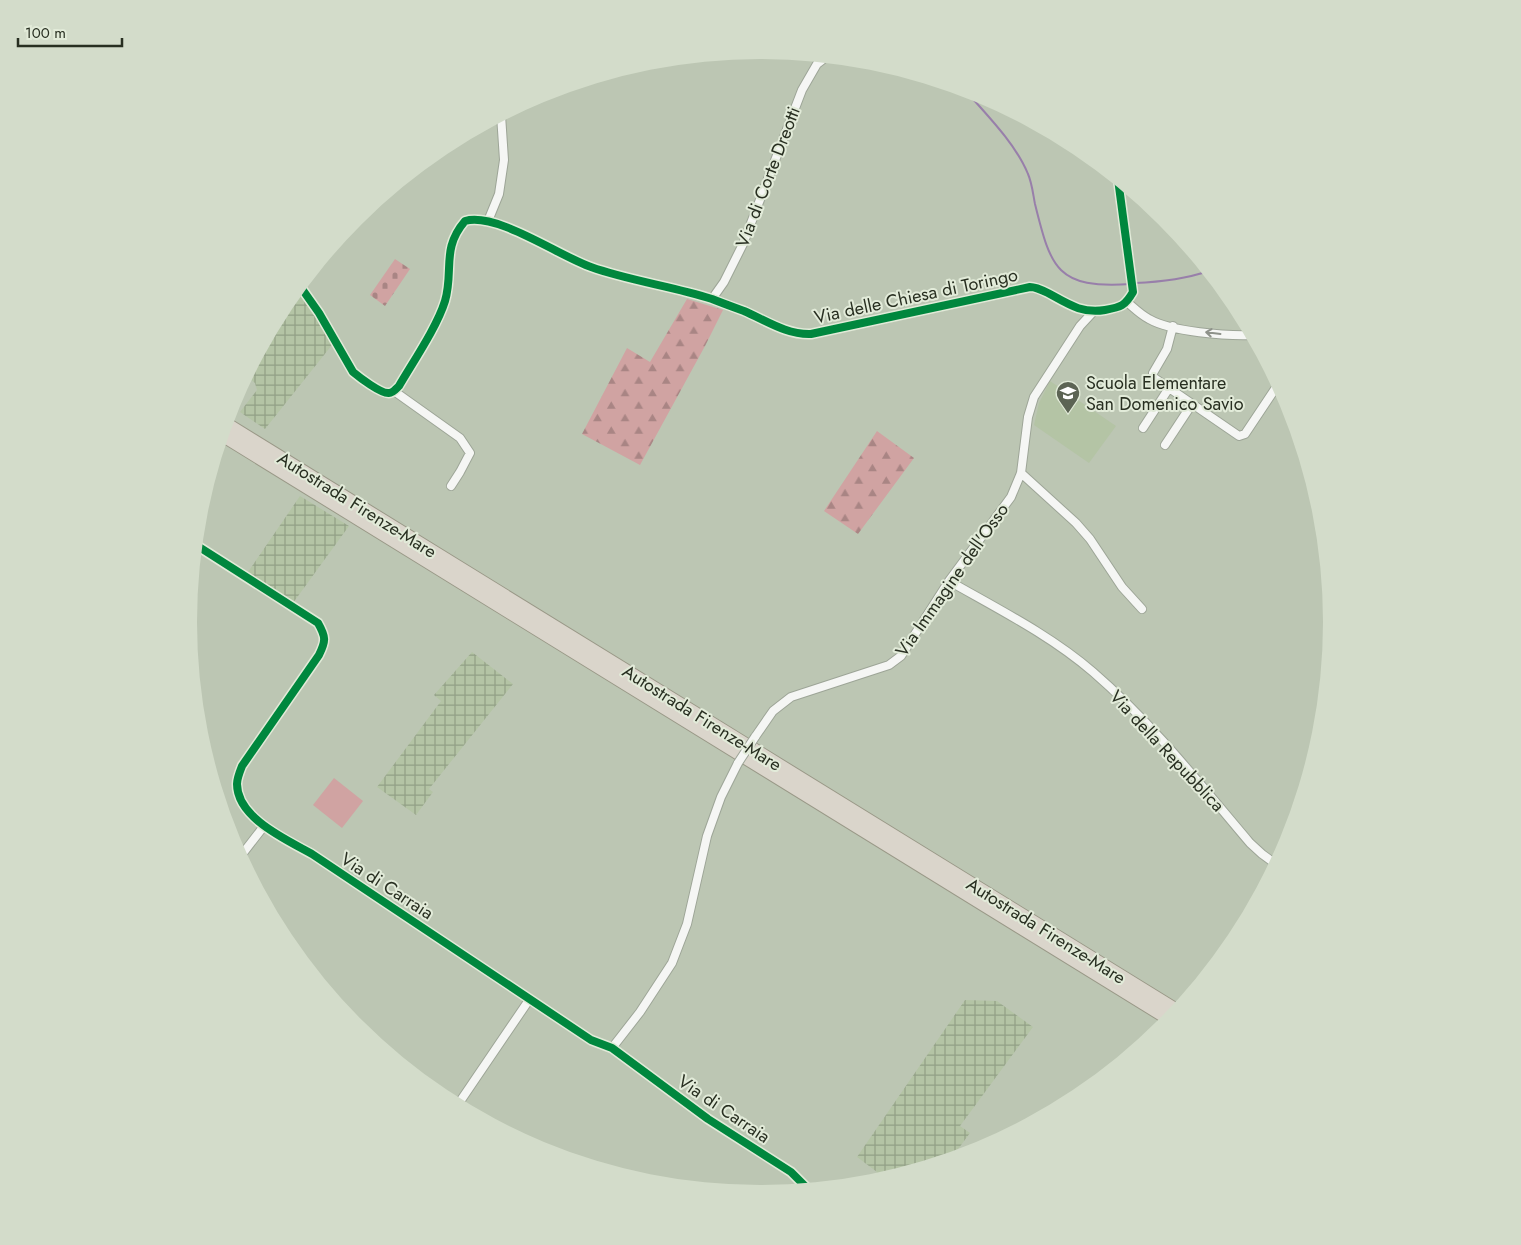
<svg xmlns="http://www.w3.org/2000/svg" width="1521" height="1245" viewBox="0 0 1521 1245" font-family="Jost,sans-serif">
	<style>
		.built { fill: #b4c4a5 }
		.industrial { fill: url(#industrial-grid) }
		.forest { fill: url(#forest-firs) }
		.cemetery { fill: url(#cemetery-stones) }
		.pitch { fill: #d0a3a2 }
		.lines { fill: none; stroke-linecap: round; stroke-linejoin: round }
		.stream { stroke: #987faa; stroke-width: 2 }
		.minor-casing { stroke: #9da597; stroke-width: 10 }
		.motorway-casing { stroke: #9a9988; stroke-width: 16 }
		.minor { stroke: #f5f6f4; stroke-width: 8 }
		.motorway { stroke: #dad5cb; stroke-width: 14 }
		.minor-bridge-casing { stroke: #9da597; stroke-width: 10; stroke-linecap: butt }
		.minor-bridge { stroke: #f5f6f4; stroke-width: 8 }
		.cycleway-casing { stroke: #e2ebd9; stroke-width: 11 }
		.cycleway { stroke: #00873e; stroke-width: 8 }
		.oneway { stroke: #8e928a }
		.labels { text-anchor: middle; dominant-baseline: central; stroke-width: 4; stroke-linejoin: round; paint-order: stroke }
		.street-label { font-size: 18px; fill: #282f21; stroke: #e2ebd9 }
		.poi-label { font-size: 18px; fill: #282f21; stroke: #e2ebd9; text-anchor: start }
	</style>
	<defs>
		<pattern id="industrial-grid" width="8" height="8" patternUnits="userSpaceOnUse" patternTransform="scale(1.25)"><rect width="8" height="8" fill="#b4c4a5"/><path d="M0 4h8M4 0v8" fill="none" stroke="#92a086"/></pattern>
		<pattern id="forest-firs" width="22" height="20" patternUnits="userSpaceOnUse" patternTransform="scale(1.25)"><rect width="22" height="20" fill="#d0a3a2"/><path d="M5 1l3.5 6h-7zM16 11l3.5 6h-7z" fill="#a98584"/></pattern>
		<pattern id="cemetery-stones" width="16" height="16" patternUnits="userSpaceOnUse" patternTransform="scale(1.25)"><rect width="16" height="16" fill="#d0a3a2"/><path d="M2 7V4a2 2 0 0 1 4 0v3zM10 15v-3a2 2 0 0 1 4 0v3z" fill="#a98584"/></pattern>
	</defs>
	<rect width="100%" height="100%" fill="#bcc6b3"/>
	<!-- built -->
	<path class="built" d="M1050,381l66,45 -27,37 -55,-38 5,-22z"/>
	<!-- industrial -->
	<path class="industrial" d="M297,289l17,23 18,33 -67,84 -25,-17 17,-22 -2,-7 -9,-7 39,-72z
		M300,496l49,30 -56,77 -45,-31z
		M472,652l41,32 -84,105 4,3 -17,23 -39,-28 64,-86 -7,-6z
		M965,1000l32,1 36,26 -73,99 10,7 -20,27 -82,24 9,-12 -20,-15z"/>
	<!-- forest -->
	<path class="forest" d="M687,299l36,11 -18,36 -65,119 -58,-31 45,-86 23,14z
		M877,431l37,27 -56,76 -34,-23z"/>
	<!-- cemetery -->
	<path class="cemetery" d="M395,259l15,10 -25,37 -15,-11z"/>
	<!-- pitch -->
	<path class="pitch" d="M334,778l29,23 -21,27 -29,-23z"/>
	<g class="lines">
		<!-- stream -->
		<path class="stream" d="M964,89c21,24 52,55 64,85 4,9 5,20 7,30 16,65 22,85 96,80
			M1135,283c26,-1 50,-4 74,-12"/>
		<!-- minor casing -->
		<g class="minor-casing">
			<path id="minor" d="M488,221l11,-27 5,-34 -3,-45
				M300,286l19,27 34,59c6,5 28,22 36,21 4,0 7,-4 10,-7 14,-24 38,-59 46,-85 9,-31 -4,-52 20,-80 32,-9 94,35 126,46 39,14 81,19 121,32 10,4 21,8 32,12 21,9 43,24 67,23l219,-47c6,0 12,3 18,6 20,11 34,21 57,17 16,-3 20,-4 28,-18l-15,-113
				M712,299l12,-17 19,-38 59,-154 15,-26 9,-7
				M1127,302c7,6 14,13 22,17 23,13 77,17 104,16
				M1173,326l-6,23 -14,24v4l86,59 6,-2 34,-51
				M394,391l66,47 10,15 -10,19 -9,14
				M1143,428l26,-40
				M1165,445l27,-41
				M1021,473l55,50 14,16 32,48 20,22
				M196,545l122,78c8,14 8,18 1,32l-77,111c-2,5 -5,13 -5,18 0,34 50,56 75,70l279,186 21,8 96,71 83,53 18,18
				M949,581c49,28 101,54 144,91 59,51 107,112 157,171l12,11 15,11
				M755,737l18,-26 18,-14 98,-32 12,-9 48,-75 62,-84 10,-24 7,-56 6,-20 46,-71 13,-14
				M240,857l24,-31
				M612,1048l28,-36 32,-49 15,-39 20,-88 14,-39 17,-34
				M457,1106l72,-106"/>
		</g>
		<!-- motorway casing -->
		<g class="motorway-casing">
			<path id="motorway" d="M225,424l953,588
				M222,434l950,586"/>
		</g>
		<!-- minor -->
		<use href="#minor" class="minor"/>
		<!-- motorway -->
		<use href="#motorway" class="motorway"/>
		<!-- minor-bridge casing -->
		<g class="minor-bridge-casing">
			<path id="minor-bridge" d="M738,763l17,-26"/>
		</g>
		<!-- minor-bridge -->
		<use href="#minor-bridge" class="minor-bridge"/>
		<!-- cycleway casing -->
		<g class="cycleway-casing">
			<path id="cycleway" d="M300,286l19,27 34,59c6,5 28,22 36,21 4,0 7,-4 10,-7 14,-24 38,-59 46,-85 9,-31 -4,-52 20,-80 32,-9 94,35 126,46 39,14 81,19 121,32 10,4 21,8 32,12 21,9 43,24 67,23l219,-47c6,0 12,3 18,6 20,11 34,21 57,17 16,-3 20,-4 28,-18l-15,-113
				M196,545l122,78c8,14 8,18 1,32l-77,111c-2,5 -5,13 -5,18 0,34 50,56 75,70l279,186 21,8 96,71 83,53 18,18"/>
		</g>
		<!-- cycleway -->
		<use href="#cycleway" class="cycleway"/>
	</g>
	<!-- one-way arrows -->
	<defs><path id="oneway-shaft" d="M-6 0H5M1.5-3L5.5 0L1.5 3" fill="none" stroke-width="1.6" stroke-linecap="round" stroke-linejoin="round" transform="scale(1.25)"/></defs>
	<use class="oneway" href="#oneway-shaft" transform="translate(1213 333) rotate(-173)"/>
	<!-- icons -->
	<defs>
		<g id="school-pin" transform="scale(1.25)"><path d="M0 17L-7.5 6A9.5 9.5 0 1 1 7.5 6Z" fill="#5c6454" stroke="#e2ebd9"/><path d="M0-5L7-2L0 1L-7-2ZM-4 1L0 2.5L4 1V4Q0 6-4 4Z" fill="#fff"/></g>
	</defs>
	<g fill-rule="evenodd">
		<use href="#school-pin" x="1068" y="393"/>
	</g>
	<g class="labels">
		<!-- street labels -->
		<g class="street-label">
			<text transform="translate(768 177) rotate(-69)">Via di Corte Dreotti</text>
			<text transform="translate(916 296) rotate(-12)">Via delle Chiesa di Toringo</text>
			<text transform="translate(357 505) rotate(32)">Autostrada Firenze-Mare</text>
			<text transform="translate(952 580) rotate(-55)">Via Immagine dell'Osso</text>
			<text transform="translate(702 718) rotate(32)">Autostrada Firenze-Mare</text>
			<text transform="translate(1167 751) rotate(47)">Via della Repubblica</text>
			<text transform="translate(387 886) rotate(33)">Via di Carraia</text>
			<text transform="translate(1046 931) rotate(32)">Autostrada Firenze-Mare</text>
			<text transform="translate(724 1109) rotate(34)">Via di Carraia</text>
		</g>
		<!-- poi labels -->
		<g class="poi-label">
			<text x="1086" y="383">Scuola Elementare<tspan x="1086" dy="21">San Domenico Savio</tspan></text>
		</g>
	</g>
	<!-- crop -->
	<path d="M0 0H1521V1245H0ZM197 622a563 563 0 1 1 1126 0a563 563 0 1 1-1126 0Z" fill="#d3dcca" fill-rule="evenodd"/>
	<!-- scale -->
	<path d="M18 38v8h104v-8" fill="none" stroke="#282f21" stroke-width="2.5"/>
	<text x="25" y="38" font-size="15" fill="#282f21" stroke="#e2ebd9" stroke-width="4" paint-order="stroke">100 m</text>
</svg>
